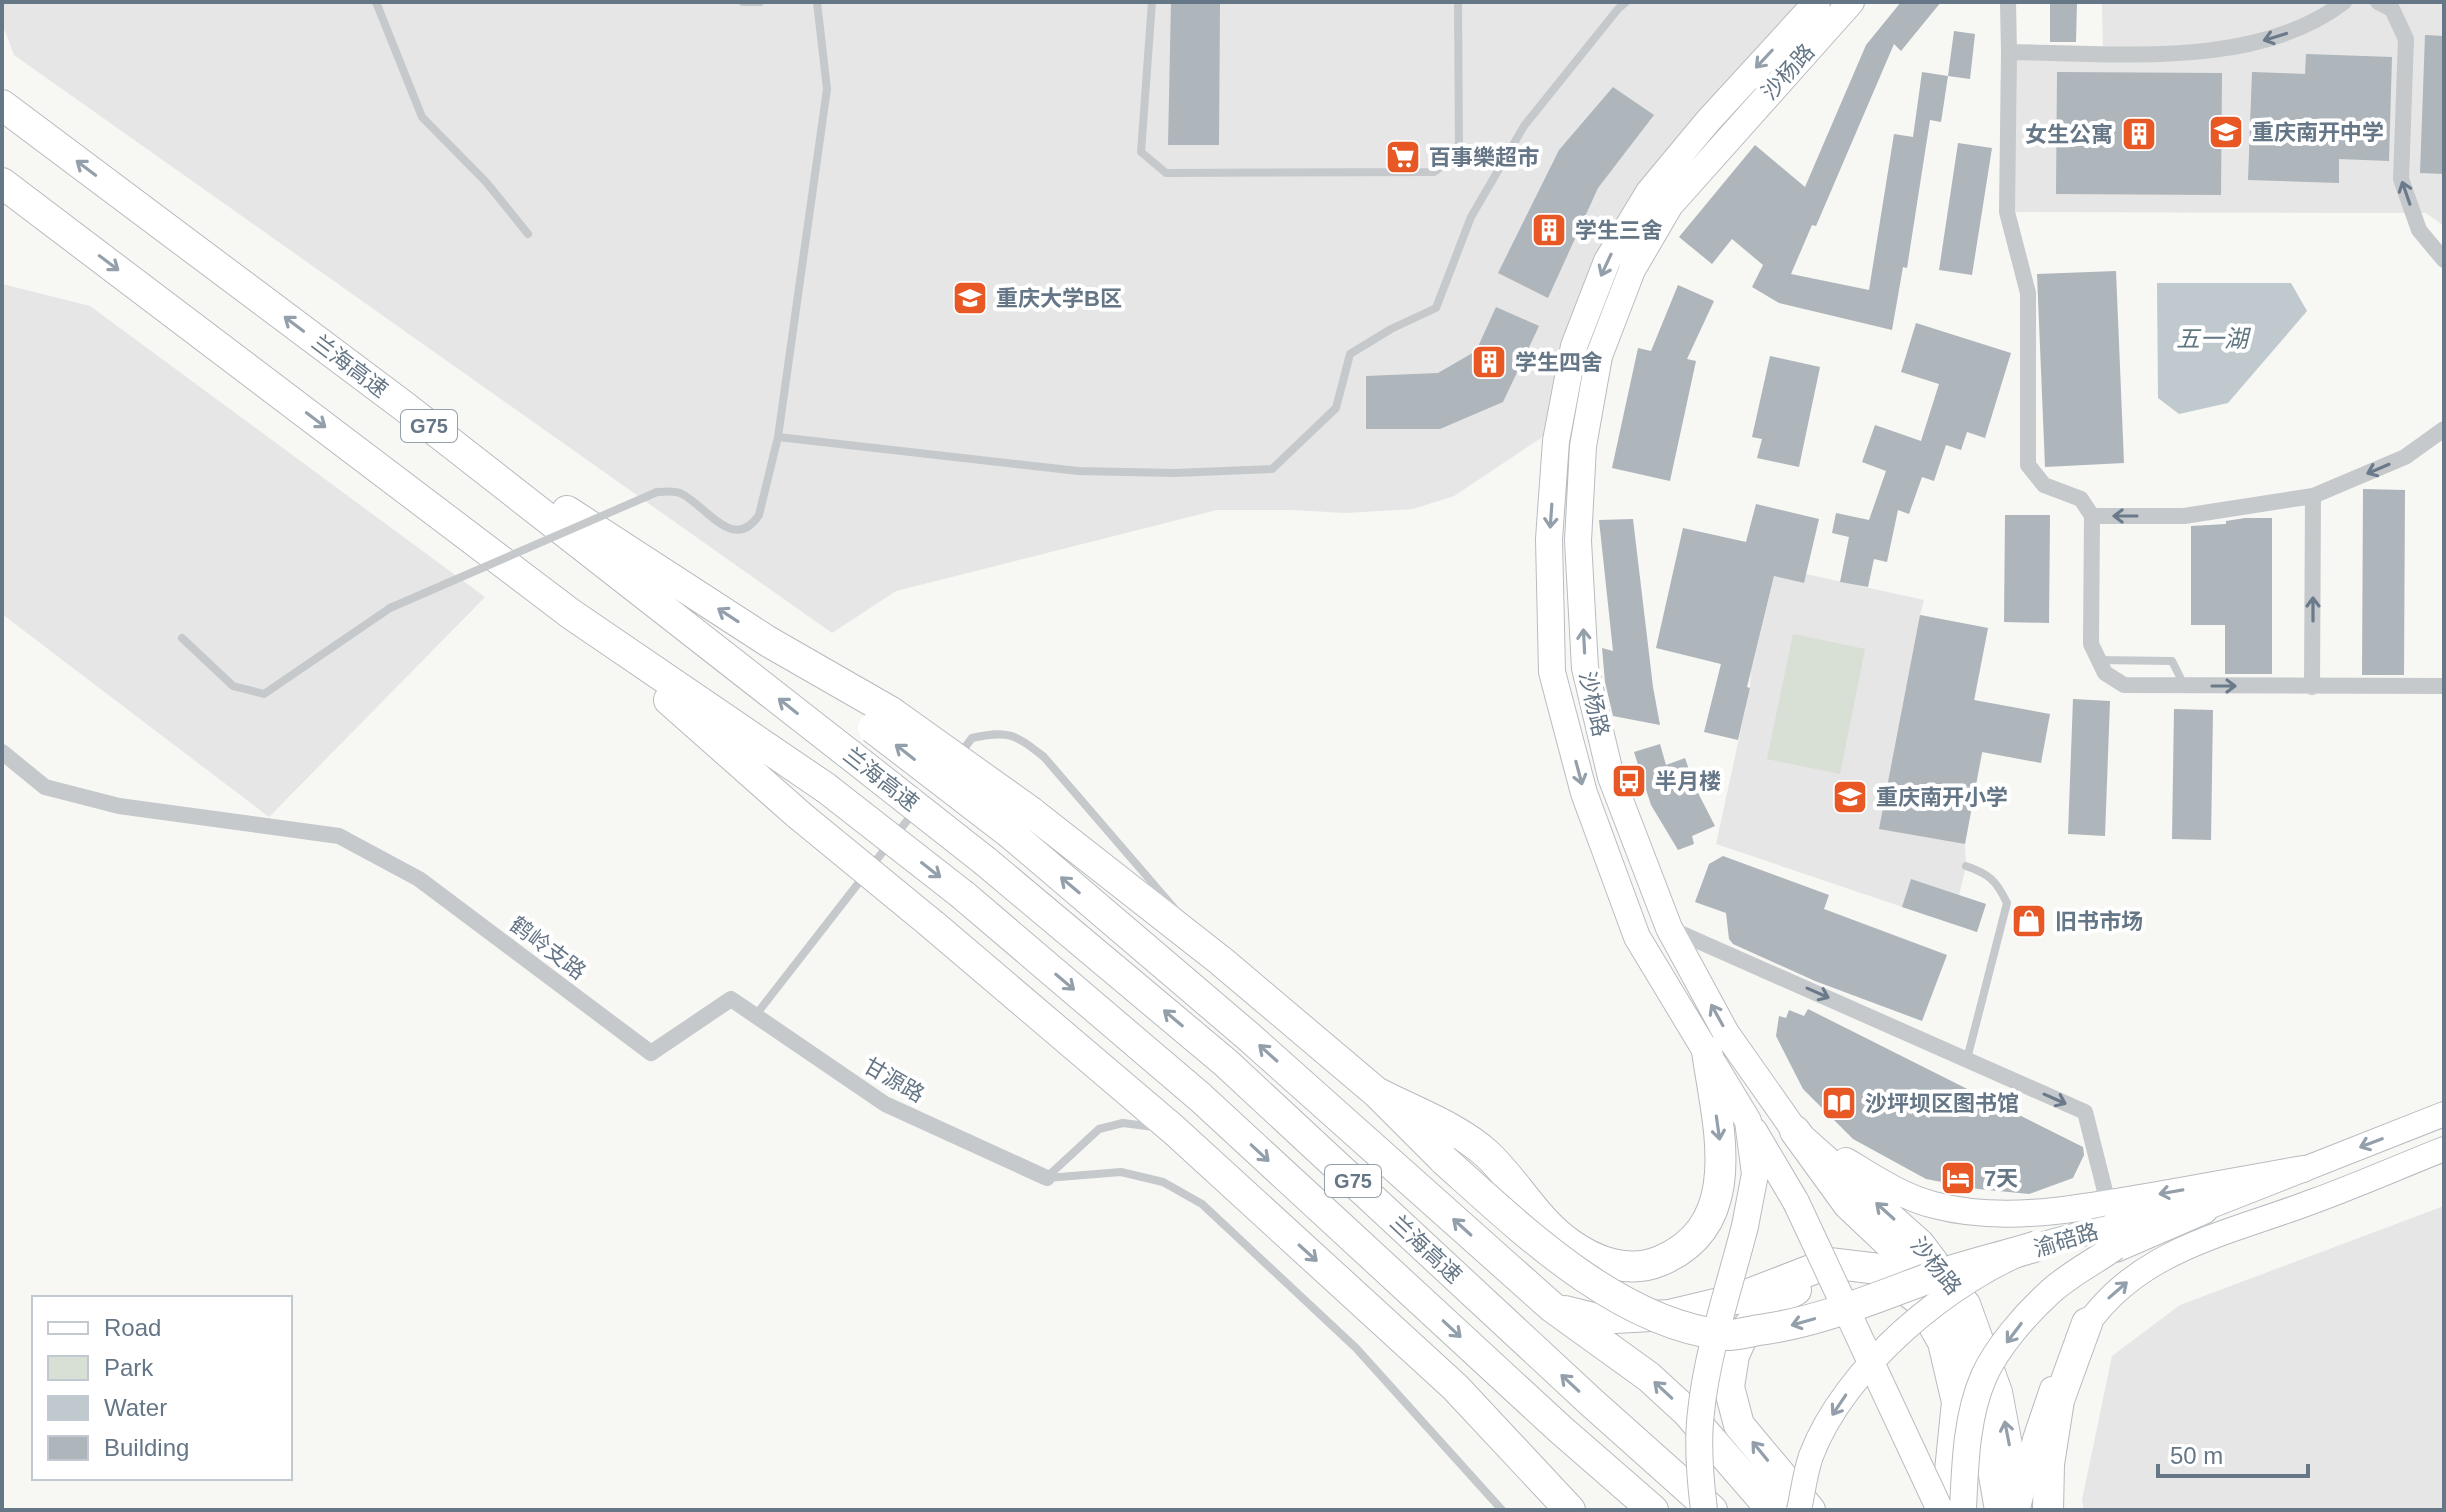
<svg xmlns="http://www.w3.org/2000/svg" width="2446" height="1512" viewBox="0 0 2446 1512" font-family="Helvetica,'Noto Sans SC',sans-serif">
	<style>
		.built { fill: #e5e6e5 }
		.green { fill: #d8dfd5 }
		.water { fill: #bfc9ce }
		.building { fill: #aeb5bb }
		.lines { fill: none; stroke-linecap: round; stroke-linejoin: round }
		.secondary-casing { stroke: #b7bcc1; stroke-width: 26 }
		.primary-casing { stroke: #b8bcc0; stroke-width: 28 }
		.motorway-casing { stroke: #b7bbbe; stroke-width: 32 }
		.service { stroke: #c5c9cc; stroke-width: 8 }
		.minor { stroke: #c5c9cc; stroke-width: 16 }
		.secondary { stroke: #fff; stroke-width: 24 }
		.primary { stroke: #fff; stroke-width: 26 }
		.motorway { stroke: #fff; stroke-width: 30 }
		.secondary-bridge-casing { stroke: #b7bcc1; stroke-width: 26; stroke-linecap: butt }
		.primary-bridge-casing { stroke: #b8bcc0; stroke-width: 28; stroke-linecap: butt }
		.motorway-bridge-casing { stroke: #b7bbbe; stroke-width: 32; stroke-linecap: butt }
		.service-bridge { stroke: #c5c9cc; stroke-width: 8 }
		.secondary-bridge { stroke: #fff; stroke-width: 24 }
		.primary-bridge { stroke: #fff; stroke-width: 26 }
		.motorway-bridge { stroke: #fff; stroke-width: 30 }
		.oneway { stroke: #6a7a8a }
		.oneway2 { stroke: #939faa }
		.labels { text-anchor: middle; dominant-baseline: central; stroke-width: 8; stroke-linejoin: round; paint-order: stroke }
		.shield { fill: #fff; stroke: #939faa; stroke-width: 2 }
		.shield-label { font-size: 20px; font-weight: bold; fill: #657686 }
		.street-label { font-size: 22px; fill: #657686; stroke: #fff }
		.poi-label { font-size: 22px; font-weight: bold; fill: #657686; stroke: #fff; text-anchor: start }
		.water-label { font-size: 24px; font-style: italic; fill: #617882; stroke: #fff }
	</style>
	<rect width="100%" height="100%" fill="#f7f7f4"/>
	<!-- built -->
	<path class="built" d="M2,2h1804l-107,114 -134,224 -21,96 -90,60 -41,13 -68,4 -52,-3h-76l-321,81 -64,42 -818,-578 -12,-32z
		M2102,2h342v224l-18,-13 -419,-1 2,-160 94,1z
		M2,284l88,22 395,291 -216,220 -267,-203z
		M1806,574l118,26 -4,15 68,13 -22,118 17,4 -18,94 1,22 -7,29 27,9 -9,28 -261,-88 34,-156 1,-17 23,-95 29,7z
		M2444,1206v304h-360l-2,-10 30,-144 68,-51z"/>
	<!-- green -->
	<path class="green" d="M1793,634l72,15 -25,125 -73,-15z"/>
	<!-- water -->
	<path class="water" d="M2157,283h134l16,28 -79,92 -49,11 -21,-16z"/>
	<!-- building -->
	<path class="building" d="M1171,2h49l-1,143h-51z
		M1901,2h40l-40,49 -7,-7 -78,182 -4,-1 -21,49 78,16 25,-156 19,3 9,-65 26,4 -7,46 -11,-2 -23,148 -4,-1 -11,63 -113,-27 -27,-16 11,-22 -31,-26 -20,25 -33,-27 76,-92 50,42 61,-142z
		M2050,2h27l-1,40h-26z
		M1954,31l21,3 -5,45 -22,-3z
		M2425,35l19,1v138l-24,-1z
		M2306,54l86,3 -3,104 -50,-2v24l-91,-3 4,-108 53,2z
		M2057,72l165,1 -1,122 -165,-1z
		M1613,87l41,28 -56,73 -50,110 -50,-25 61,-123z
		M1958,143l34,5 -20,127 -33,-5z
		M2116,271l8,192 -79,4 -8,-193z
		M1678,285l36,16 -27,58 9,2 -26,120 -58,-13 26,-120 13,3z
		M1496,307l43,19 -36,76 -63,27h-74v-53l72,-3 38,-22z
		M1916,323l95,30 -26,85 -18,-6 -6,18 -15,-5 -12,36 -12,-4 -13,37 -11,-4 -11,52 -13,-3 -6,28 -28,-5 9,-45 -17,-4 4,-20 33,7 17,-49 -24,-9 13,-37 46,16 18,-57 -38,-12z
		M1770,356l50,11 -21,100 -42,-9 5,-19 -10,-2z
		M2363,489l42,1 -1,185h-42z
		M1756,504l63,15 -15,64 -30,-7 -27,111 3,1 -12,52 -34,-8 17,-68 -65,-16 27,-120 63,14z
		M2005,515h45l-1,108 -45,-1z
		M2245,518h27v156h-47v-49h-34v-99l35,-2v-3z
		M1633,519l20,168 7,38 -47,-9 -8,-34 -3,-34 11,3 -14,-131z
		M1920,615l68,13 -14,72 76,14 -9,49 -59,-11 -17,92 -86,-15z
		M2073,699l37,2 -5,135 -37,-2z
		M2174,709l39,1 -2,130 -39,-1z
		M1660,744l6,21 19,-7 10,29 20,39 -23,10 2,8 -16,6 -27,-45 -17,-53z
		M1723,856l106,39 -5,14 123,46 -25,66 -107,-40 -82,-37 -4,-5 -3,-26 -31,-11 14,-38z
		M1911,879l75,25 -9,28 -75,-25z
		M1808,1009l275,138 1,8 -11,23 -44,16 -51,-5 -52,-10 -73,-40 -50,-50 -27,-53 3,-20 7,2 3,-8 15,6z"/>
	<g class="lines">
		<!-- secondary casing -->
		<g class="secondary-casing">
			<path id="secondary" d="M2108,1228l95,-19 241,-95
				M2078,1339c52,-89 147,-104 236,-138 44,-16 87,-35 130,-52
				M2018,1508l17,-69 17,-50"/>
		</g>
		<!-- primary casing -->
		<g class="primary-casing">
			<path id="primary" d="M1851,2l-181,203 -38,65 -33,86 -16,90 -5,95 7,127 26,109 58,151 57,105 69,98 126,112 46,61 32,88 12,64 5,54
				M1754,1131l42,71
				M1846,1161c28,17 56,36 88,44 71,19 147,3 218,-9 51,-9 101,-18 151,-27
				M1745,1226l10,-52 -7,-53 -111,-184 -53,-144 -32,-121 -3,-133 7,-98 18,-95 33,-85 42,-69 59,-71 109,-119"/>
		</g>
		<!-- motorway casing -->
		<g class="motorway-casing">
			<path id="motorway" d="M2,105l403,302 444,347
				M2,183l569,431 255,174
				M567,511l202,131 122,70
				M669,700l130,115
				M1031,812l190,149 155,131 68,68
				M1011,834l237,202 304,271 97,70 38,35 85,98
				M985,861l241,202 365,339 121,108
				M963,895l237,202 360,332 93,81
				M933,925l241,205 281,257 115,123
				M1376,1092c36,19 80,34 111,62 29,27 49,66 82,89 26,19 60,31 91,18 88,-37 57,-137 47,-210
				M1795,1131l53,73 55,52 50,59 25,67 22,128
				M2115,1247l88,-38
				M1796,1290l-30,16 -20,23 -12,26 -5,32 10,38 71,85
				M1565,1311l32,8 72,-4 67,-16 93,-36 50,6 40,31 24,42 14,60 -11,108
				M2048,1510l1,-46 10,-64 28,-77"/>
		</g>
		<!-- service -->
		<path class="service" d="M376,2l46,115 64,65 42,52
			M743,2h17
			M817,2l10,87 -49,348 300,34 97,2 97,-4 64,-61 14,-54 41,-25 45,-21 35,-91 53,-91 94,-117 8,-7
			M1152,2l-11,150 25,21 268,-1 25,-19 -1,-151
			M657,492c8,0 17,-2 25,2 25,13 52,59 77,21l19,-78
			M182,638l51,48 31,8 126,-86
			M2097,660l75,1 12,24
			M959,755l13,-17c37,-8 43,-4 72,19l131,152
			M1966,866c23,8 30,14 41,37l-40,156
			M755,1016l158,-203
			M1047,1177l52,-48 24,-6 31,4
			M1047,1178l74,-6 42,10 39,22 154,144 146,162"/>
		<!-- minor -->
		<path class="minor" d="M2008,2l1,50c105,1 247,18 335,-50
			M2378,2l14,7 14,30 -5,140 18,51 25,30
			M2009,52l-2,160 21,81v172l16,20 37,14 11,17
			M2444,429l-39,28 -92,39 -129,20h-92l-1,128 14,29 19,12 320,1
			M2312,687l1,-191
			M2,752l43,35 74,19 220,30 80,43 232,174 80,-54 154,105 162,74
			M1671,929l414,183 23,91"/>
		<!-- secondary -->
		<use href="#secondary" class="secondary"/>
		<!-- primary -->
		<use href="#primary" class="primary"/>
		<!-- motorway -->
		<use href="#motorway" class="motorway"/>
		<!-- secondary-bridge casing -->
		<g class="secondary-bridge-casing">
			<path id="secondary-bridge" d="M1799,1510c4,-18 6,-37 12,-54 33,-88 139,-177 225,-209 23,-9 48,-13 72,-19"/>
		</g>
		<!-- primary-bridge casing -->
		<g class="primary-bridge-casing">
			<path id="primary-bridge" d="M1796,1202l144,308
				M1704,1510c-4,-32 -7,-66 -3,-98 6,-60 29,-127 44,-186
				M1963,1510c2,-44 3,-93 21,-134 13,-29 42,-62 65,-83 19,-18 45,-31 66,-46"/>
		</g>
		<!-- motorway-bridge casing -->
		<g class="motorway-bridge-casing">
			<path id="motorway-bridge" d="M891,712l140,100
				M873,728l138,106
				M849,754l136,107
				M826,788l137,107
				M799,815l134,110
				M1444,1160c76,68 173,163 279,175 11,1 24,-3 36,-5 60,-8 116,-32 173,-53 34,-12 70,-20 105,-31"/>
		</g>
		<!-- service-bridge -->
		<path class="service-bridge" d="M390,608l267,-116"/>
		<!-- secondary-bridge -->
		<use href="#secondary-bridge" class="secondary-bridge"/>
		<!-- primary-bridge -->
		<use href="#primary-bridge" class="primary-bridge"/>
		<!-- motorway-bridge -->
		<use href="#motorway-bridge" class="motorway-bridge"/>
	</g>
	<!-- one-way arrows -->
	<defs><path id="oneway-shaft" d="M-6 0H5M1.5-3L5.5 0L1.5 3" fill="none" stroke-width="1.6" stroke-linecap="round" stroke-linejoin="round" transform="scale(2)"/></defs>
	<g class="oneway">
		<use href="#oneway-shaft" transform="translate(2275 37) rotate(163)"/>
		<use href="#oneway-shaft" transform="translate(2406 193) rotate(-109)"/>
		<use href="#oneway-shaft" transform="translate(2378 469) rotate(157)"/>
		<use href="#oneway-shaft" transform="translate(2125 516) rotate(180)"/>
		<use href="#oneway-shaft" transform="translate(2313 609) rotate(-90)"/>
		<use href="#oneway-shaft" transform="translate(2224 686)"/>
		<use href="#oneway-shaft" transform="translate(1818 993) rotate(24)"/>
		<use href="#oneway-shaft" transform="translate(2055 1099) rotate(24)"/>
	</g>
	<g class="oneway2">
		<use href="#oneway-shaft" transform="translate(1764 59) rotate(133)"/>
		<use href="#oneway-shaft" transform="translate(86 168) rotate(-143)"/>
		<use href="#oneway-shaft" transform="translate(109 263) rotate(37)"/>
		<use href="#oneway-shaft" transform="translate(1606 265) rotate(115)"/>
		<use href="#oneway-shaft" transform="translate(294 324) rotate(-143)"/>
		<use href="#oneway-shaft" transform="translate(316 420) rotate(37)"/>
		<use href="#oneway-shaft" transform="translate(1551 516) rotate(94)"/>
		<use href="#oneway-shaft" transform="translate(728 615) rotate(-147)"/>
		<use href="#oneway-shaft" transform="translate(1584 641) rotate(-93)"/>
		<use href="#oneway-shaft" transform="translate(788 706) rotate(-142)"/>
		<use href="#oneway-shaft" transform="translate(905 752) rotate(-142)"/>
		<use href="#oneway-shaft" transform="translate(1579 773) rotate(75)"/>
		<use href="#oneway-shaft" transform="translate(931 870) rotate(38)"/>
		<use href="#oneway-shaft" transform="translate(1070 885) rotate(-140)"/>
		<use href="#oneway-shaft" transform="translate(1065 982) rotate(40)"/>
		<use href="#oneway-shaft" transform="translate(1717 1015) rotate(-119)"/>
		<use href="#oneway-shaft" transform="translate(1173 1018) rotate(-140)"/>
		<use href="#oneway-shaft" transform="translate(1268 1053) rotate(-138)"/>
		<use href="#oneway-shaft" transform="translate(1718 1128) rotate(82)"/>
		<use href="#oneway-shaft" transform="translate(2371 1143) rotate(159)"/>
		<use href="#oneway-shaft" transform="translate(1260 1153) rotate(43)"/>
		<use href="#oneway-shaft" transform="translate(2171 1192) rotate(170)"/>
		<use href="#oneway-shaft" transform="translate(1885 1211) rotate(-138)"/>
		<use href="#oneway-shaft" transform="translate(1462 1227) rotate(-138)"/>
		<use href="#oneway-shaft" transform="translate(1308 1253) rotate(42)"/>
		<use href="#oneway-shaft" transform="translate(2118 1290) rotate(-41)"/>
		<use href="#oneway-shaft" transform="translate(1803 1322) rotate(164)"/>
		<use href="#oneway-shaft" transform="translate(1452 1329) rotate(43)"/>
		<use href="#oneway-shaft" transform="translate(2014 1333) rotate(127)"/>
		<use href="#oneway-shaft" transform="translate(1570 1383) rotate(-137)"/>
		<use href="#oneway-shaft" transform="translate(1663 1390) rotate(-137)"/>
		<use href="#oneway-shaft" transform="translate(1839 1405) rotate(124)"/>
		<use href="#oneway-shaft" transform="translate(2007 1433) rotate(-101)"/>
		<use href="#oneway-shaft" transform="translate(1760 1451) rotate(-129)"/>
	</g>
	<!-- icons -->
	<defs>
		<g id="school-square" transform="scale(1.8)"><rect x="-9" y="-9" width="18" height="18" rx="4" fill="#e75824" stroke="#fff"/><path d="M0-5L7-2L0 1L-7-2ZM-4 1L0 2.5L4 1V4Q0 6-4 4Z" fill="#fff"/></g>
		<g id="building-square" transform="scale(1.8)"><rect x="-9" y="-9" width="18" height="18" rx="4" fill="#e75824" stroke="#fff"/><path d="M-4-6H4V6H1V3H-1V6H-4ZM-2.5-4.3h1.7v1.8h-1.7ZM.8-4.3h1.7v1.8H.8ZM-2.5-1h1.7V.8h-1.7ZM.8-1h1.7V.8H.8Z" fill="#fff"/></g>
		<g id="supermarket-square" transform="scale(1.8)"><rect x="-9" y="-9" width="18" height="18" rx="4" fill="#e75824" stroke="#fff"/><path d="M-6-5.5h2.5l.6 2H6L4.5 2H-2.5L-4.4-4H-6ZM-1.5 3.2a1.3 1.3 0 1 0 .1 0ZM3 3.2a1.3 1.3 0 1 0 .1 0Z" fill="#fff"/></g>
		<g id="university-square" transform="scale(1.8)"><rect x="-9" y="-9" width="18" height="18" rx="4" fill="#e75824" stroke="#fff"/><path d="M0-5L7-2L0 1L-7-2ZM-4 1L0 2.5L4 1V4Q0 6-4 4Z" fill="#fff"/></g>
		<g id="bus-square" transform="scale(1.8)"><rect x="-9" y="-9" width="18" height="18" rx="4" fill="#e75824" stroke="#fff"/><path d="M-5-6H5V4H4V6H2V4H-2V6H-4V4H-5ZM-3.5-4V0h7V-4ZM-3.5 1.2v1.5H-2V1.2ZM2 1.2v1.5H3.5V1.2Z" fill="#fff"/></g>
		<g id="shop-square" transform="scale(1.8)"><rect x="-9" y="-9" width="18" height="18" rx="4" fill="#e75824" stroke="#fff"/><path d="M-5-2.5h2.3a2.7 3.5 0 0 1 5.4 0H5L5.5 6h-11ZM-1.5-2.5h3a1.5 2.3 0 0 0-3 0Z" fill="#fff"/></g>
		<g id="library-square" transform="scale(1.8)"><rect x="-9" y="-9" width="18" height="18" rx="4" fill="#e75824" stroke="#fff"/><path d="M-6-4Q-3-5.5-.7-3.5V5Q-3 3-6 4ZM6-4Q3-5.5 .7-3.5V5Q3 3 6 4Z" fill="#fff"/></g>
		<g id="hotel-square" transform="scale(1.8)"><rect x="-9" y="-9" width="18" height="18" rx="4" fill="#e75824" stroke="#fff"/><path d="M-6-4.5h1.5V1H6V5H4.5V3h-9V5H-6ZM-4 0a1.8 1.8 0 1 1 3.6 0ZM.5 0V-2.5h3Q6-2.5 6 0Z" fill="#fff"/></g>
	</defs>
	<g fill-rule="evenodd">
		<use href="#school-square" x="2226" y="132"/>
		<use href="#building-square" x="2139" y="134"/>
		<use href="#supermarket-square" x="1403" y="157"/>
		<use href="#building-square" x="1549" y="230"/>
		<use href="#university-square" x="970" y="298"/>
		<use href="#building-square" x="1489" y="362"/>
		<use href="#bus-square" x="1629" y="781"/>
		<use href="#school-square" x="1850" y="797"/>
		<use href="#shop-square" x="2029" y="921"/>
		<use href="#library-square" x="1839" y="1103"/>
		<use href="#hotel-square" x="1958" y="1178"/>
	</g>
	<g class="labels">
		<!-- shield labels -->
		<g class="shield">
			<rect x="401" y="410" width="56" height="32" rx="6"/>
			<rect x="1325" y="1165" width="56" height="32" rx="6"/>
		</g>
		<g class="shield-label">
			<text x="429" y="426">G75</text>
			<text x="1353" y="1181">G75</text>
		</g>
		<!-- street labels -->
		<g class="street-label">
			<text transform="translate(1788 72) rotate(-48)">沙杨路</text>
			<text transform="translate(350 366) rotate(37)">兰海高速</text>
			<text transform="translate(1594 704) rotate(77)">沙杨路</text>
			<text transform="translate(881 779) rotate(38)">兰海高速</text>
			<text transform="translate(548 948) rotate(37)">鹤岭支路</text>
			<text transform="translate(894 1080) rotate(30)">甘源路</text>
			<text transform="translate(2066 1240) rotate(-17)">渝碚路</text>
			<text transform="translate(1426 1249) rotate(43)">兰海高速</text>
			<text transform="translate(1936 1266) rotate(51)">沙杨路</text>
		</g>
		<!-- poi labels -->
		<g class="poi-label">
			<text x="2252" y="132">重庆南开中学</text>
			<text x="2113" y="134" text-anchor="end">女生公寓</text>
			<text x="1429" y="157">百事樂超市</text>
			<text x="1575" y="230">学生三舍</text>
			<text x="996" y="298">重庆大学B区</text>
			<text x="1515" y="362">学生四舍</text>
			<text x="1655" y="781">半月楼</text>
			<text x="1876" y="797">重庆南开小学</text>
			<text x="2055" y="921">旧书市场</text>
			<text x="1865" y="1103">沙坪坝区图书馆</text>
			<text x="1984" y="1178">7天</text>
		</g>
		<!-- water labels -->
		<g class="water-label">
			<text x="2212" y="338">五一湖</text>
		</g>
	</g>
	<!-- border -->
	<rect width="2446" height="1512" fill="none" stroke="#657686" stroke-width="8"/>
	<!-- legend -->
	<rect x="32" y="1296" width="260" height="184" fill="#ffffff" stroke="#c1c8cf" stroke-width="2"/>
	<rect x="48" y="1322" width="40" height="12" fill="#ffffff" stroke="#c1c8cf" stroke-width="2"/>
	<text x="104" y="1336" font-size="24" fill="#657686">Road</text>
	<rect x="48" y="1356" width="40" height="24" fill="#d8dfd5" stroke="#c1c8cf" stroke-width="2"/>
	<text x="104" y="1376" font-size="24" fill="#657686">Park</text>
	<rect x="48" y="1396" width="40" height="24" fill="#bfc9ce" stroke="#c1c8cf" stroke-width="2"/>
	<text x="104" y="1416" font-size="24" fill="#657686">Water</text>
	<rect x="48" y="1436" width="40" height="24" fill="#aeb5bb" stroke="#c1c8cf" stroke-width="2"/>
	<text x="104" y="1456" font-size="24" fill="#657686">Building</text>
	<!-- scale -->
	<path d="M2158 1464v12h150v-12" fill="none" stroke="#657686" stroke-width="4"/>
	<text x="2170" y="1464" font-size="24" fill="#657686" stroke="#ffffff" stroke-width="6" paint-order="stroke">50 m</text>
</svg>
